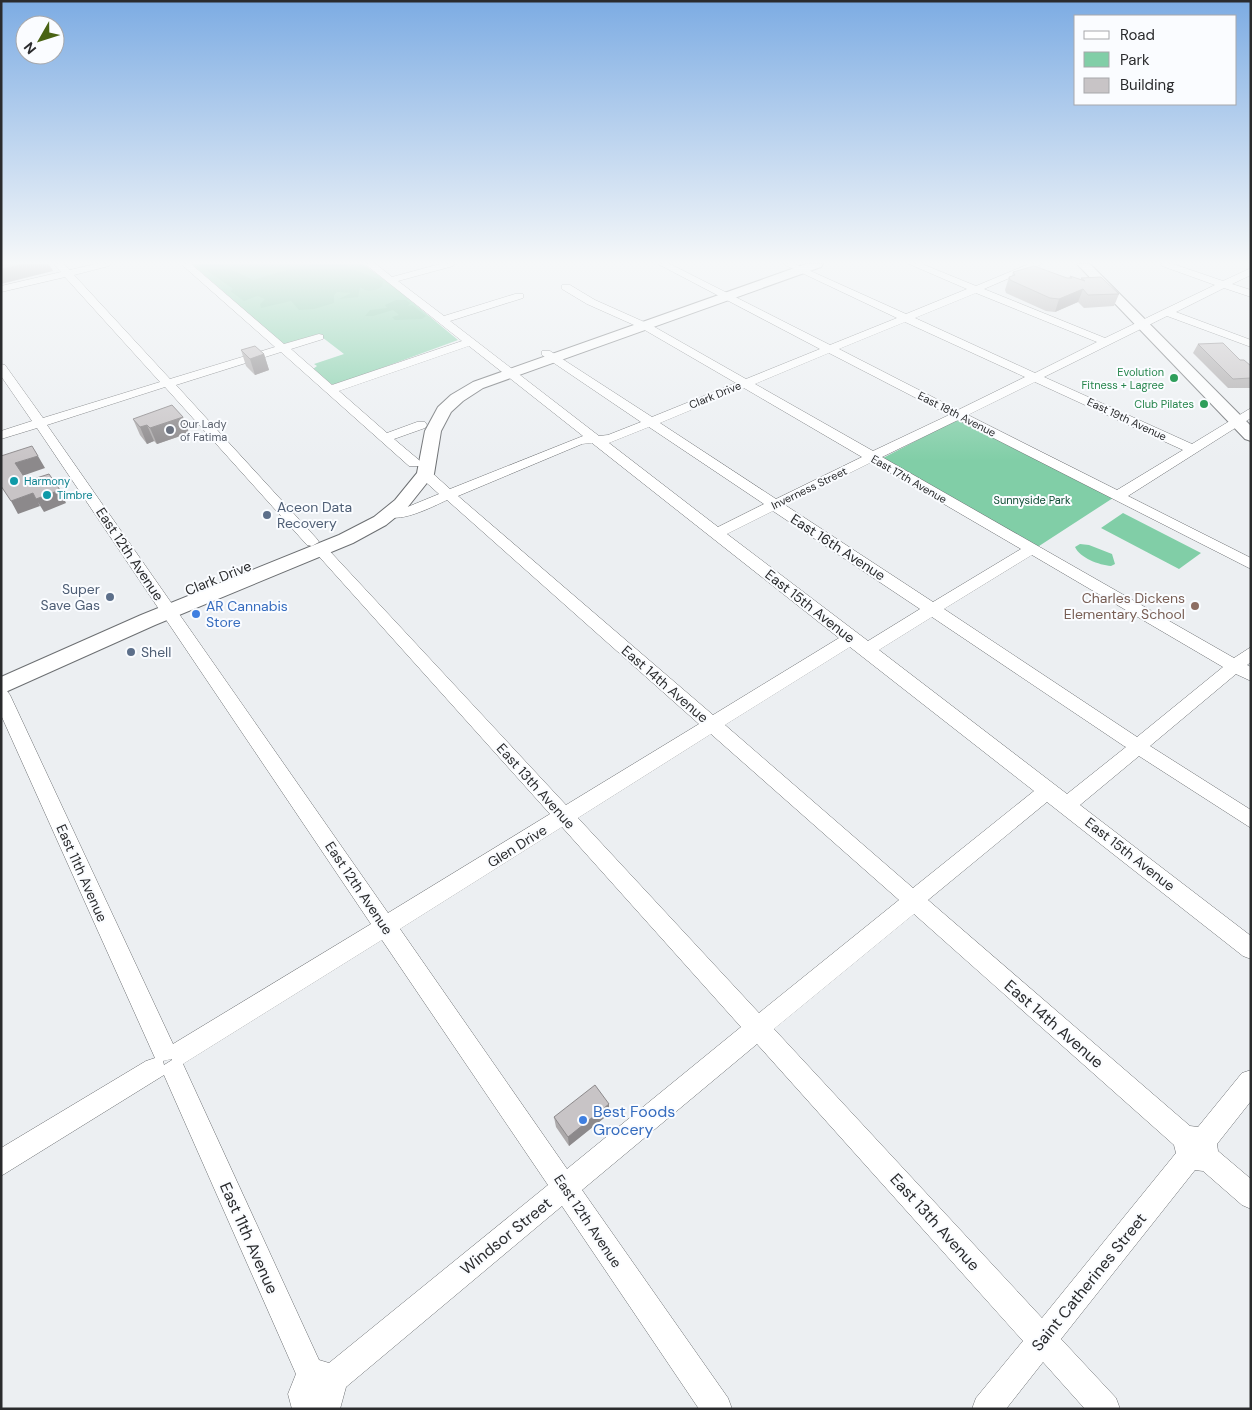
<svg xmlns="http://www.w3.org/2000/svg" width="1252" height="1410" viewBox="0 0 1252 1410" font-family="'DM Sans',sans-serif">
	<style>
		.green { fill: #81cea7 }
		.forest { fill: #75c39c }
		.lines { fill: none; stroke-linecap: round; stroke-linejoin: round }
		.minor-casing { stroke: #6c6f72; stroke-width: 1 }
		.major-casing { stroke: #6c6f72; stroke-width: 2 }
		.minor { fill: #fff; fill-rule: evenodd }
		.major { fill: #fff; fill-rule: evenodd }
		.wall { fill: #aca9aa }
		.shaded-wall { fill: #8c898b }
		.building { fill: #c8c4c6; stroke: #8c898b }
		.leisure-dot { fill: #2e9e5b; stroke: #fafcff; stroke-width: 2 }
		.worship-dot { fill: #6b7280; stroke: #fafcff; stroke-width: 2 }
		.culture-dot { fill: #0f9aa8; stroke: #fafcff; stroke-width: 2 }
		.service-dot { fill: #5c6f8a; stroke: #fafcff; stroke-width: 2 }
		.education-dot { fill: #8d6e63; stroke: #fafcff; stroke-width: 2 }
		.shop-dot { fill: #3f7fe0; stroke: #fafcff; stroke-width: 2 }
		.labels { text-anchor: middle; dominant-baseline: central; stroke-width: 4; stroke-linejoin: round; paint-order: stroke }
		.far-leisure-label { font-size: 11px; fill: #27864d; stroke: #fafcff; text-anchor: end }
		.far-street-label { font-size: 11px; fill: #2a2b2d; stroke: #fafcff }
		.far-worship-label { font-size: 11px; fill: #5b616d; stroke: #fafcff; text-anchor: start }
		.far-culture-label { font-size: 11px; fill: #0d838f; stroke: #fafcff; text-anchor: start }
		.far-park-label { font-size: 11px; fill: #0f4d34; stroke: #fafcff }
		.service-label { font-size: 14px; fill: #4e5e75; stroke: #fafcff; text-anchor: start }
		.street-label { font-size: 14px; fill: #2a2b2d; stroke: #fafcff }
		.education-label { font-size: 14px; fill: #785e54; stroke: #fafcff; text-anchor: end }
		.shop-label { font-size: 14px; fill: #366cbe; stroke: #fafcff; text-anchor: start }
		.near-street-label { font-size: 16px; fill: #2a2b2d; stroke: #fafcff }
		.near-shop-label { font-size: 16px; fill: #366cbe; stroke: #fafcff; text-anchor: start }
	</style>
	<rect width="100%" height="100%" fill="#eceff2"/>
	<!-- green -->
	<path class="green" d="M192,264h171l30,22 65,54 -120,44h-7l-18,-15 4,-3 -3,-2 30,-10 -26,-20 -34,11z
		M956,420h4l153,78 -77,50 -153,-90z
		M1123,513l78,40 -22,16 -78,-41z
		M1080,544l9,1 23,9 3,10 -4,2c-12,-1 -31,-8 -36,-19z"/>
	<!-- forest -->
	<path class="forest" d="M198,264h21l34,16 47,-14 8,1 4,-3h36l-1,3 36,14 -1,6c-9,4 -14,6 -22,0l-2,10 -19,2 12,-6 -14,-1 -3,3v8l-20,6 -15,1 -8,-9 -30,7 -1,-4 5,-5 -8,-3 -13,5 -14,-10 3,-2z
		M396,300h10l4,3 -2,3 4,-1 14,11 -4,3 -27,1 -3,-3 7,-2 -6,-5 -20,6h-8l5,-6 17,-2 -2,-3z"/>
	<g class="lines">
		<!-- minor casing -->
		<g class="minor-casing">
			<path id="minor" d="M54,264h10l6,6 25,-6h16l-2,2 -35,9 96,104 105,-32 -94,-83h10l93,80 35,-10 4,1v4l-32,10 41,36 130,-44 -97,-77h11l16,13 48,-13h15l-2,2 -55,15 46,35 71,-22h8v4l-73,23 149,115 9,-1 33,-13 -99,-67v-4h8l102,66 84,-34 -93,-54 -56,-25 -25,-15v-4h8l25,15 56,25 95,54 74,-30 -162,-85h12l160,81 67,-27 -114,-54h12l111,50 61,-25 -58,-25h13l54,22 53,-22h13l-58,25 121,49 110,-53 -53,-19 -2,-2h13l50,17 28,-13v7l-19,9 19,6v7l-27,-9 -48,24 75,28v7l-84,-31 -123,61 148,67 59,-36v10l-123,78 123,62v11l-293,-149 -76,37 352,201 17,-11v15l-4,3 4,2v14l-15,-7 -86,72 101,64v18l-112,-72 -59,49 171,131v23l-8,-3 -196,-154 -119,98 262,226 8,1 44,-54 9,-3v31l-34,43 1,7 33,28v30l-9,-4 -39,-34 -8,-1 -134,169 55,59 4,11h-35l-42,-47 -37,47h-34l4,-11 47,-57 -266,-297 -175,146 146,208 4,11h-33l-137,-203 -216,181 -6,22h-48l-4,-15 8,-20 -132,-299 -163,101v-28l145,-87 9,-3 -154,-343v-26l6,2 3,4 163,349 198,-120 -334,-496 -36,11v-8l31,-10 -31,-45v-12l4,1 38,53 117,-36 -95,-105 -64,15v-6l60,-14zM976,293l121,49 -62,31 -120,-55zM905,322l120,55 -67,33 -119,-61zM469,346l114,90 -133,53 -20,-18h-10l-2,3 2,3 19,17 -34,14 -19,2 -2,3c10,14 50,-7 63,-13l252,224 -133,81 -241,-259h-10l-2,3 2,3 235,262 -162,99 -341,-488 118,-38 142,158 5,1 7,-4 -2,-3 -141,-154 105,-33 128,114h10l2,-3 -2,-3 -25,-21 31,-11 2,-3 -2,-3h-8l-30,11 -48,-42zM829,353l120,62 -76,36 -118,-67zM1035,382l148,68 -66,40 -149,-75zM744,388l118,69 -86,42 -116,-76zM649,427l115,77 -46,23 -109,-84zM592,443l247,195 -126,77 -255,-219 124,-52zM872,462l149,87 -88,53 -148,-97zM773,511l147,98 -52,32 -141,-107zM1032,555l191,112 -86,70 -193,-128zM932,617l192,129 2,1 -59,47 -188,-144zM850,647l184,144 -121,97 -188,-163zM711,734l188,166 -140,113 -181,-195zM562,827l179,200 -174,142 -167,-240zM914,914l260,231 2,8 -134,165 -268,-289zM382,940l166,245 -219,178 -10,-3 -136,-296zM172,1059v1l-8,5 -1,-4z"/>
		</g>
		<!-- major casing -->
		<g class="major-casing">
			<path id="major" d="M806,264h17l-2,3 -338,121 -20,13 -12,11 -10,19 -7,43 -27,34 -21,17 -33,18 -198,82 -154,69v-17l140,-62 198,-80 35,-18 21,-17 22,-27 8,-42 13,-24 13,-12 22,-13z
				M1077,264h13l161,162v15l-6,-2z"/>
		</g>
		<!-- minor -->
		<use href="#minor" class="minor"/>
		<!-- major -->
		<use href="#major" class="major"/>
	</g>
	<!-- wall -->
	<path class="wall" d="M1013,272l54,6h2l1,-2 11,4v-2l38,16 -5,12 -30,2 -6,-6 -23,10 -9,-1 -40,-18 -1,-3 4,-13 3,-1z
		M1198,344l42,16 11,6v22h-23l-35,-35z
		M241,350l23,4 5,16 -14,5 -9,-9z
		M183,417l6,16 -32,11 -3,-3 -7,3 -7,-9 -7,-16z
		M609,1104v10l-40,32 -13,-19 -2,-10z"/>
	<!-- shaded-wall -->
	<path class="shaded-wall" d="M24,264h25l4,7 -52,13v-15z
		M1083,289l-5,13 -23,10 4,-13z
		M264,354l5,16 -14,5 -5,-16z
		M183,417l6,16 -32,11 -7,-16z
		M147,425l7,16 -7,3 -7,-17z
		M38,456l7,12 -23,8 -7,-13z
		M60,490l6,13 -22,9 -8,-13z
		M33,493l7,13 -22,8 -7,-13z
		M609,1104v10l-40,32 -1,-9z"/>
	<!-- building -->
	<path class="building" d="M1,264h23l-23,5z
		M1034,266l33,12h5l-2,-2 15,5 -4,-3 20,-1 18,17 -31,1 -5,-6 -24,10 -9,-1 -40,-18 -1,-3 6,-2 -2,-3z
		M1223,343l17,17h4l7,6v12l-18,1 -35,-35z
		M255,346l9,8 -14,5 -9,-9z
		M172,405l11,12 -33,11 -3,-3 -7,2 -7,-8z
		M32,446l6,10 -23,7 12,18 22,-7 11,16 -24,9 -3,-6 -22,8 -10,-15v-30z
		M595,1085l14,19 -41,33 -14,-20z"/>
	<!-- sky -->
	<linearGradient id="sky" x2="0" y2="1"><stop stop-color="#7dace3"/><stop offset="0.57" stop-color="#f6f8f9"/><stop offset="1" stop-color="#f6f8f9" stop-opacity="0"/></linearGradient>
	<rect width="1252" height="461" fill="url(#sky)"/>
	<!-- markers -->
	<g class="leisure-dot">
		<circle cx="1174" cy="378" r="5"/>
		<circle cx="1204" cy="404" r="5"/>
	</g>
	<circle class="worship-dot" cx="170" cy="430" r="5"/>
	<g class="culture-dot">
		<circle cx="14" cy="481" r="5"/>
		<circle cx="47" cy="495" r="5"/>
	</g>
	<g class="service-dot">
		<circle cx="267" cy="515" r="5"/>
		<circle cx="110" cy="597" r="5"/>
		<circle cx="131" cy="652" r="5"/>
	</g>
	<circle class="education-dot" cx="1195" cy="606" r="5"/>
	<g class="shop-dot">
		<circle cx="196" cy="614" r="5"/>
		<circle cx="583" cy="1120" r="5"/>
	</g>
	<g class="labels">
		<!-- far-leisure labels -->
		<g class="far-leisure-label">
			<text x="1164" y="372">Evolution<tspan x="1164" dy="13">Fitness + Lagree</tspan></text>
			<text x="1194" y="404">Club Pilates</text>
		</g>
		<!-- far-street labels -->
		<g class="far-street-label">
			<text transform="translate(715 395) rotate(-22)">Clark Drive</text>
			<text transform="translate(957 414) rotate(27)">East 18th Avenue</text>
			<text transform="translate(1127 419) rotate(25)">East 19th Avenue</text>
			<text transform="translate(909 479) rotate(30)">East 17th Avenue</text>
			<text transform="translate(809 488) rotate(-26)">Inverness Street</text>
		</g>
		<!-- far-worship labels -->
		<g class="far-worship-label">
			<text x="180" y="424">Our Lady<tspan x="180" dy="13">of Fatima</tspan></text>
		</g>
		<!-- far-culture labels -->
		<g class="far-culture-label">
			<text x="24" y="481">Harmony</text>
			<text x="57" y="495">Timbre</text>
		</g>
		<!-- far-park labels -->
		<g class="far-park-label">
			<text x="1032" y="500">Sunnyside Park</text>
		</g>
		<!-- service labels -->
		<g class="service-label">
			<text x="277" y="507">Aceon Data<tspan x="277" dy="16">Recovery</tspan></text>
			<text x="100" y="589" text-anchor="end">Super<tspan x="100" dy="16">Save Gas</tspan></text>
			<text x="141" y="652">Shell</text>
		</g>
		<!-- street labels -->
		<g class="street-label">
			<text transform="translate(838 547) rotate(33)">East 16th Avenue</text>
			<text transform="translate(130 554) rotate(56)">East 12th Avenue</text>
			<text transform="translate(218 578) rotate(-22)">Clark Drive</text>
			<text transform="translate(810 606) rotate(38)">East 15th Avenue</text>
			<text transform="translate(665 684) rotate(41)">East 14th Avenue</text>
			<text transform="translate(536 786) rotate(48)">East 13th Avenue</text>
			<text transform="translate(517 846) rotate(-32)">Glen Drive</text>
			<text transform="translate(1130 854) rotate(38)">East 15th Avenue</text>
			<text transform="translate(82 873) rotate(66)">East 11th Avenue</text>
			<text transform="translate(359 888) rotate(56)">East 12th Avenue</text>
			<text transform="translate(588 1221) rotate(56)">East 12th Avenue</text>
		</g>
		<!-- education labels -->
		<g class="education-label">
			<text x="1185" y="598">Charles Dickens<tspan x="1185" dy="16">Elementary School</tspan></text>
		</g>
		<!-- shop labels -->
		<g class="shop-label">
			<text x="206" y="606">AR Cannabis<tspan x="206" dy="16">Store</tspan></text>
		</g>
		<!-- near-street labels -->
		<g class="near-street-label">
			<text transform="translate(1054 1024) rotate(41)">East 14th Avenue</text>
			<text transform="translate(935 1222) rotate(48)">East 13th Avenue</text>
			<text transform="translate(506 1236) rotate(-39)">Windsor Street</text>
			<text transform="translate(249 1238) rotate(66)">East 11th Avenue</text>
			<text transform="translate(1089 1282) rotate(-51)">Saint Catherines Street</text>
		</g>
		<!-- near-shop labels -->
		<g class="near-shop-label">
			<text x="593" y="1111">Best Foods<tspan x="593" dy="18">Grocery</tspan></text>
		</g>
	</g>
	<!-- border -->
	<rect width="1252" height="1410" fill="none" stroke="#2a2b2d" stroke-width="5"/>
	<!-- legend -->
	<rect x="1074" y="15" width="162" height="90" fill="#fafcff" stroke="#a7a8ab"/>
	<rect x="1084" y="31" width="25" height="8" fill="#ffffff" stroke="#a7a8ab"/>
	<text x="1120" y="40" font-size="15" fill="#2a2b2d">Road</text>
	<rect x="1084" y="52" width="25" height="15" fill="#81cea7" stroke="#a7a8ab"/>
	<text x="1120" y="65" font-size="15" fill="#2a2b2d">Park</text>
	<rect x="1084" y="78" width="25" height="15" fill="#c8c4c6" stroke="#a7a8ab"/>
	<text x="1120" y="90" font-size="15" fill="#2a2b2d">Building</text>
	<!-- north arrow -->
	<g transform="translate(40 40) rotate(231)"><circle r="24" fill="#fafcff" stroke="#a7a8ab"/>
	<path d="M0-4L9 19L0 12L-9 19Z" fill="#496314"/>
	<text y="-8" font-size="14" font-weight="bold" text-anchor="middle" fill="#2a2b2d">N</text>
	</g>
</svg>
